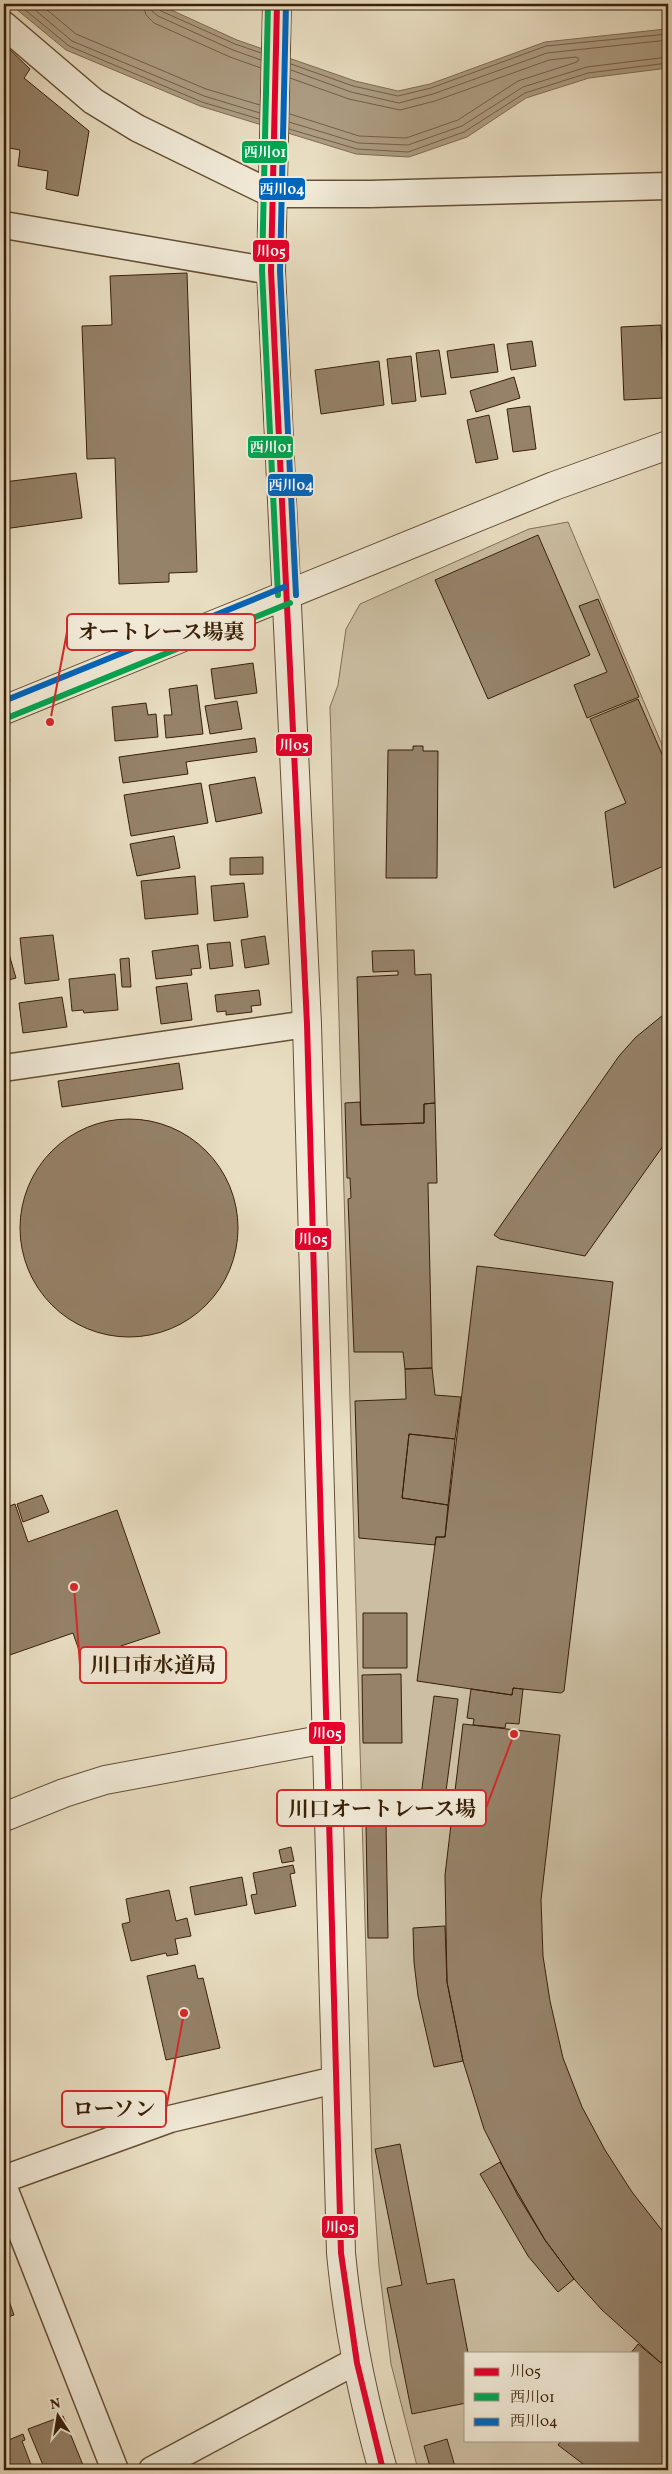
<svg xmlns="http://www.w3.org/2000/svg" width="672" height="2474" viewBox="0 0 672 2474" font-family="Vollkorn,'Noto Serif JP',serif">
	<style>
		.green { fill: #cbbea2; stroke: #826e55; fill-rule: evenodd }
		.water { fill: #ad9d83; stroke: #7f6b52 }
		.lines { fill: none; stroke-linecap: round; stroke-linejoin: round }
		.shore { stroke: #735e46; stroke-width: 1 }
		.building { fill: #958269; stroke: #391f08 }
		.minor-casing { stroke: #654f36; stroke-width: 29 }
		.tertiary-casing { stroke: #654f36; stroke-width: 30 }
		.minor { stroke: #f1ead7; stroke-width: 26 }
		.tertiary { stroke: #f1ead7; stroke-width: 28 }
		.bus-1-casing { stroke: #f1ead7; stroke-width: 10 }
		.bus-2-casing { stroke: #f1ead7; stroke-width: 10 }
		.bus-3-casing { stroke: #f1ead7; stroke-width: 10 }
		.bus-1 { stroke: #e4002b; stroke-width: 6 }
		.bus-2 { stroke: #00a651; stroke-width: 6 }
		.bus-3 { stroke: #0065bd; stroke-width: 6 }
		.leader { fill: none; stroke: #d62828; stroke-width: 2 }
		.callout-dot { fill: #d62828; stroke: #f1ead7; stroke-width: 2 }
		.callout { fill: #f1ead7; stroke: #d62828; stroke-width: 2 }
		.callout-label { font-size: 21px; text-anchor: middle; font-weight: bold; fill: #391f08 }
		.line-badge { stroke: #f1ead7; stroke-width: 2 }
		.badge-label { font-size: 14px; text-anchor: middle; font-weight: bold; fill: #fff }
	</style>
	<rect width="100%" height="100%" fill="#e9dec2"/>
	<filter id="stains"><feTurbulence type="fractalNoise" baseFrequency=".004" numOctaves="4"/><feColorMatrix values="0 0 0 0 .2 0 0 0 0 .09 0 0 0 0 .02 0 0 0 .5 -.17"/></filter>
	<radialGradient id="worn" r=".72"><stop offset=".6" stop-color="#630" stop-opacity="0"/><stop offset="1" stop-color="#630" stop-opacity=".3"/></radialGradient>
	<!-- green -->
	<path class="green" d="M568,522l100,237v1711h-250l-27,-106 -12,-97 -7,-103 -42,-1457 8,-22 8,-56 14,-25 169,-75zM466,2353h172v87h-172z"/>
	<!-- water -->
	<path class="water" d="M10,4h148l79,36 118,41 43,10 32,-7 115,-42 121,-13h2v39l-79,10 -63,20 -59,39 -58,20 -53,-3 -156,-48 -134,-56z"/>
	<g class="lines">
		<!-- shore -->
		<path class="shore" d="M18,4l51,42 133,56 57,17
			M28,4l44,37 132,55 56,17
			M40,4l36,30 130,55 54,16
			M143,4l3,11 8,8 76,34 31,11
			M151,4l1,7 6,5 75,34 28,10
			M157,4l4,7 74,33 26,9
			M291,64l62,22 45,10 33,-8 115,-42 122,-12
			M291,70l60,22 48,11 34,-9 114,-41 121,-13
			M290,114l69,22 47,2 52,-18 60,-39 59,-19 2,-3 -3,-2 -27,3 -114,41 -35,9 -51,-11 -59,-21
			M289,122l69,21 50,2 54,-19 61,-39 64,-20 81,-10
			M289,129l68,20 51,3 56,-20 61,-39 63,-20 80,-10"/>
	</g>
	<!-- building -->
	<path class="building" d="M5,45l25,24 -6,9 65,53 -11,65 -32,-7 2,-18 -30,-5 2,-16 -16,-3z
		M187,273l10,299 -28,1v9l-50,2 -4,-126 -28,1 -5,-133 30,-1 -2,-49z
		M661,325l3,73 -40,2 -3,-73z
		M532,341l4,25 -25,4 -4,-26z
		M494,344l4,28 -47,6 -4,-27z
		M439,350l7,44 -25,3 -5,-44z
		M411,356l5,45 -24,3 -5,-45z
		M379,361l5,44 -63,9 -6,-44z
		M514,377l6,21 -44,14 -6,-21z
		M530,406l6,43 -23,3 -6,-43z
		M489,415l9,44 -22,4 -9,-43z
		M76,473l6,45 -78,11v-47z
		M538,535l52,120 -102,44 -53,-119z
		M598,599l41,98 -52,21 -13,-33 33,-13 -28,-66z
		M253,663l4,30 -42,6 -4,-30z
		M197,685l6,49 -37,4 -2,-23h8l-3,-26z
		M638,699l30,69v96l-54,24 -9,-76 21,-9 -36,-84z
		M237,701l5,28 -32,5 -5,-28z
		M146,703l2,12 8,-1 2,23 -43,4 -3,-34z
		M255,738l2,14 -71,10 2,12 -65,9 -4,-26z
		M413,746h10v5h15l-1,127h-51l2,-128h25z
		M4,766l6,15 -6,3z
		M255,777l7,36 -46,9 -7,-37z
		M201,783l7,40 -77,13 -7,-41z
		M174,836l6,32 -43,8 -7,-32z
		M263,857v17l-33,1v-17z
		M195,876l3,38 -53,5 -4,-38z
		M244,883l4,34 -34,4 -3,-35z
		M53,935l6,45 -34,4 -5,-46z
		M265,936l4,28 -24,4 -4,-28z
		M230,942l3,24 -23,3 -3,-25z
		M198,945l3,23 -10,1 1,6 -36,4 -4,-28z
		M7,947l9,31 -12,3v-33z
		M414,950l1,25 16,-1 4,129 -11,1v19l-63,2 -4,-148 41,-2v-4l-25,1 -1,-21z
		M129,958l2,29h-9l-2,-28z
		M115,974l3,36 -34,3 -1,-3 -11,1 -3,-32z
		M187,983l5,37 -31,4 -5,-37z
		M259,990l2,15 -10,1 1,6 -26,3v-4l-9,1 -2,-17z
		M62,997l5,30 -44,6 -4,-30z
		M668,1011v128l-83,117 -85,-17 -6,-4 125,-179 17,-19z
		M179,1063l4,26 -121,18 -4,-26z
		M360,1102l1,23 63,-2v-19l11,-1 2,80h-9l4,185 -27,1 -2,-17h-49l-6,-153 3,-1 -1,-20h-3l-2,-75z
		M20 1228a109 109 0 1 1 218 0a109 109 0 1 1-218 0Z
		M477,1266l136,16 -49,409 -3,2 -48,-5 -1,7 -95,-14 19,-144h9z
		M432,1368l3,27 26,2 -6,42 -46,-5 -7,64 46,7 -3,32h-9l-1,8 -76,-7 -4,-137 51,-2 -1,-30z
		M409,1434l46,5 -7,66 -46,-7z
		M42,1495l7,17 -26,10 -6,-18z
		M15,1504l13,38 89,-32 43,123 -78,26 -9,-26 -69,24v-149z
		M363,1613h44v55h-44z
		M401,1674l1,69h-39l-1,-68z
		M513,1688l10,1 -4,35 -13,-1 -1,5 -32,-3 1,-6 -7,-1 4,-29 41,6z
		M434,1696l24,3 -16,123 -24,-3z
		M463,1724l97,11 -19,165 2,56 7,45 13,57 19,49 23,43 27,42 36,46v116l-7,9 -59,-53 -28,-31 -29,-39 -27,-44 -34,-67 -21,-68 -16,-79 -2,-107z
		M366,1823h20l2,115h-20z
		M291,1847l3,14 -12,2 -3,-13z
		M293,1865l2,8 -5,1 6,32 -41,8 -4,-19 6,-1 -4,-21z
		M242,1877l5,28 -52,10 -5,-28z
		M169,1890l7,31 11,-3 4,18 -16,3 3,15 -11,2 -1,-3 -35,8 -9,-37 8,-2 -4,-23z
		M445,1926l2,56 16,79 -29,6 -16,-71 -4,-34 -1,-34z
		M195,1965l3,14 5,-1 17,70 -54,12 -19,-84z
		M400,2144l27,140 27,-5 14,74h-2v50l-54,11 -25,-126 15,-3 -27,-136z
		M500,2162l45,78 29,39 -16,13 -30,-36 -48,-82z
		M4,2287l10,28 -10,3z
		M638,2344l23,19 7,-9v116h-77l-33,-25 4,-5h76v-87h-7z
		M63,2416l22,54h-40l-17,-41z
		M23,2434l2,6 -3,1 11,29h-29v-28z
		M447,2439l9,31h-25l-7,-24z"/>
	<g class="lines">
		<!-- minor casing -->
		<g class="minor-casing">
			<path id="minor" d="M4,25l89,76 44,27 135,66h98l298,-8
				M4,225l267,46
				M4,1068l303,-44
				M4,2179l166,-60 165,-39
				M4,2188l111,282
				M152,2470l204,-109"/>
		</g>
		<!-- tertiary casing -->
		<g class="tertiary-casing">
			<path id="tertiary" d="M277,4l-6,267 36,753 34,1229c7,74 22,146 42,217
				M4,710l550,-224 114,-41
				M4,1817l60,-24 41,-13 221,-41"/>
		</g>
		<!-- minor -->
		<use href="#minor" class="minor"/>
		<!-- tertiary -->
		<use href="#tertiary" class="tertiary"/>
		<!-- bus-1 casing -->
		<g class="bus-1-casing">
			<path id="bus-1" d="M277,4l-6,267 36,753 34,1229 16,110 26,107"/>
		</g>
		<!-- bus-2 casing -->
		<g class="bus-2-casing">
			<path id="bus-2" d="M268,4l-6,267 16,324
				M7,718l283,-115"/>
		</g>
		<!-- bus-3 casing -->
		<g class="bus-3-casing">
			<path id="bus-3" d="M286,4l-6,267 16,324
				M4,701l280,-114"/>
		</g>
		<!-- bus-1 -->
		<use href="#bus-1" class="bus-1"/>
		<!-- bus-2 -->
		<use href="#bus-2" class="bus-2"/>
		<!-- bus-3 -->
		<use href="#bus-3" class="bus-3"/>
	</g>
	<!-- callouts -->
	<path class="leader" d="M50 722L67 632M74 1587L80 1665M514 1734L486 1808M184 2013L166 2109"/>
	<g class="callout-dot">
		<circle cx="50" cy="722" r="5"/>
		<circle cx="74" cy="1587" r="5"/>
		<circle cx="514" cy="1734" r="5"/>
		<circle cx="184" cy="2013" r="5"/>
	</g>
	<g class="callout">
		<rect x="67" y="614" width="188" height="36" rx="5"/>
		<rect x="80" y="1647" width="146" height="36" rx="5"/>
		<rect x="277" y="1790" width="209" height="36" rx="5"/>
		<rect x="62" y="2091" width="104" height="36" rx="5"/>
	</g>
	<g class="callout-label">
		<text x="161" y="639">オートレース場裏</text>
		<text x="153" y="1672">川口市水道局</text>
		<text x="382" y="1816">川口オートレース場</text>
		<text x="114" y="2116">ローソン</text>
	</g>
	<g class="line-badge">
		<rect x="241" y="140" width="47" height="24" rx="5" fill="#00a651"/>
		<rect x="258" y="177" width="48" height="24" rx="5" fill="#0065bd"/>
		<rect x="252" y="239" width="38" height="24" rx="5" fill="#e4002b"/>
		<rect x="247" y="435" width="47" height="24" rx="5" fill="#00a651"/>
		<rect x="267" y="473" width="47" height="24" rx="5" fill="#0065bd"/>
		<rect x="275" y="733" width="38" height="24" rx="5" fill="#e4002b"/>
		<rect x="294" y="1227" width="38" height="24" rx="5" fill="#e4002b"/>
		<rect x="308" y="1721" width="38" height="24" rx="5" fill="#e4002b"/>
		<rect x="321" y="2215" width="38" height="24" rx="5" fill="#e4002b"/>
	</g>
	<g class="badge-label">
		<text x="265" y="157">西川01</text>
		<text x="282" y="194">西川04</text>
		<text x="271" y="256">川05</text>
		<text x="271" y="452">西川01</text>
		<text x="291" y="490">西川04</text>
		<text x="294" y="750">川05</text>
		<text x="313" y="1244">川05</text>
		<text x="327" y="1738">川05</text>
		<text x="340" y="2232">川05</text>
	</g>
	<!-- margin -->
	<rect width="672" height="2474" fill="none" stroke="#e9dec2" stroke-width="20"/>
	<rect x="5" y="5" width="662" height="2464" fill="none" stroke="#391f08" stroke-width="2.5"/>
	<rect x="10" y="10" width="652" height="2454" fill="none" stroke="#391f08"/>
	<!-- legend -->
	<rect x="464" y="2352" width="175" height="90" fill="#f1ead7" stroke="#a79984"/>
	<rect x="474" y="2368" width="25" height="8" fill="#e4002b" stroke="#a79984"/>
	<text x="510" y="2376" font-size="15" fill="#391f08">川05</text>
	<rect x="474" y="2393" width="25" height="8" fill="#00a651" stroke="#a79984"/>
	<text x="510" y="2402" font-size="15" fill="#391f08">西川01</text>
	<rect x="474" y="2418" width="25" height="8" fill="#0065bd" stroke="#a79984"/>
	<text x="510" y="2426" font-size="15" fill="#391f08">西川04</text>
	<!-- north arrow -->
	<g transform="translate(58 2416) rotate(348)" stroke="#f1ead7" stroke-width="4" paint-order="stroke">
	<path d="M0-4L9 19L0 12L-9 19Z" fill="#391f08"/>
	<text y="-8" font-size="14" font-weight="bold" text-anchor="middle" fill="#391f08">N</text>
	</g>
	<rect width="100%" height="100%" filter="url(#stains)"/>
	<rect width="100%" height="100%" fill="url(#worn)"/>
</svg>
